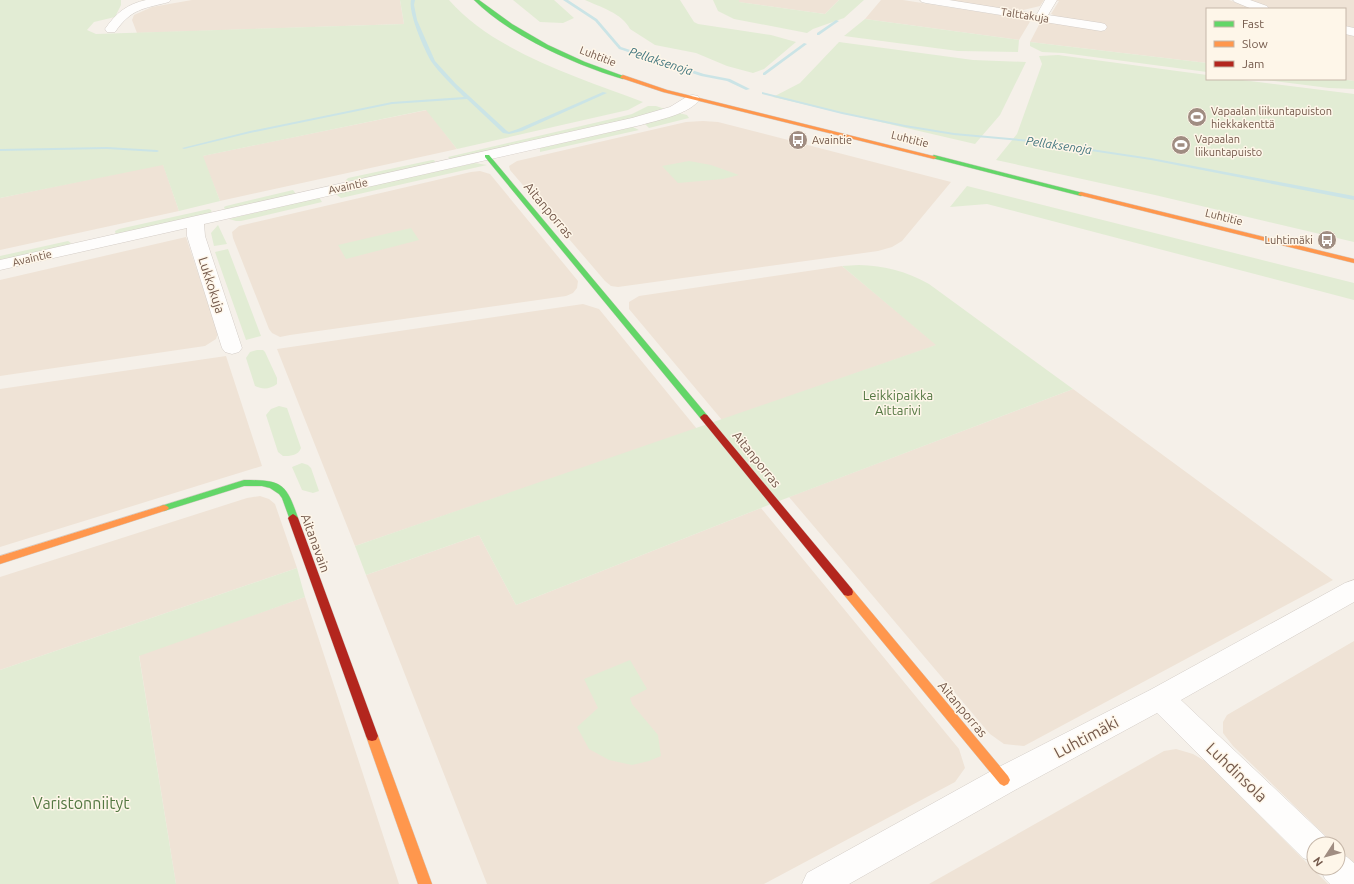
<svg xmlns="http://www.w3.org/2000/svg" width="1354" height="884" viewBox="0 0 1354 884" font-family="Ubuntu,sans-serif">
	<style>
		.residential { fill: #efe3d6 }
		.green { fill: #e2ecd4 }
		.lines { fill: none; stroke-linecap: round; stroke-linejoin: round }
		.stream { fill: #cbe4e6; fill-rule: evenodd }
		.street-casing { stroke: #d4cdc7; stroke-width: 1 }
		.fast-casing { stroke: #d5cdc6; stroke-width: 1 }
		.slow-casing { stroke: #d5cdc6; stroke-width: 1 }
		.jam-casing { stroke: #d5cdc6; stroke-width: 1 }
		.street { fill: #fefdfc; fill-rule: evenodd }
		.fast { fill: #63d668; fill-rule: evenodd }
		.slow { fill: #ff974d; fill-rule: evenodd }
		.jam { fill: #b3261e; fill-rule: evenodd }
		.labels { text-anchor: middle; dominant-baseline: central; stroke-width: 3; stroke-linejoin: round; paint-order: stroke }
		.far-street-label { font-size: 11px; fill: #73584a; stroke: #fef6e9 }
		.far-poi-label { font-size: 11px; fill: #73584a; stroke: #fef6e9; text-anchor: start }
		.far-water-label { font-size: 12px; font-style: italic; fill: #42767f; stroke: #fef6e9 }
		.street-label { font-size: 13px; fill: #73584a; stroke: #fef6e9 }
		.park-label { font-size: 13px; fill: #547842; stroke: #fef6e9 }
		.near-street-label { font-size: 16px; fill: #73584a; stroke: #fef6e9 }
		.near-park-label { font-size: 16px; fill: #547842; stroke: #fef6e9 }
	</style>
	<rect width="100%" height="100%" fill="#f5f0e9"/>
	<!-- residential -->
	<path class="residential" d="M192,0h208l4,24 -267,9 -5,-13 2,-5 18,-8z
		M739,0h100l-14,14 -87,-12z
		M881,0h22l128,20 -12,20 -154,-21z
		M947,0h97l-4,6 -21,5z
		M1054,0h175l24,9h-46v54l-177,-21 11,-21 64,10 2,-5 -46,-8 -10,-4 8,-13z
		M1249,0h105v28l-9,-1v-18h-72z
		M1345,33l9,2v46l-13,-2h4z
		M427,110l30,39 -237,52 -18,-45z
		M703,121l15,1 233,60 -49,59 -10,6 -14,4 -260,36 -7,-1 -6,-5 -95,-111 -1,-4 8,-5 169,-39z
		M163,164l16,47 -179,39v-52z
		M480,171l10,3 88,107 -1,7 -4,5 -7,3 -276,39 -10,2 -8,-4 -3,-4 -36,-91 -1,-6 7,-6 232,-54z
		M186,237l32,96 -2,6 -11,7 -205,30v-96z
		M842,266l95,79 -215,75 -93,-111v-7l10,-6z
		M583,304l16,5 98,120 -342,117 -78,-197z
		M226,356l36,110 -262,81v-158z
		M1073,389l260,191 -309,166 -20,-2 -14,-10 -201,-237z
		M260,496l9,3 6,5 22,64 -297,102v-93l247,-79z
		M761,508l198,241 6,19 -10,14 -191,102h-277l-121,-309 113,-40 37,70z
		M305,597l94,287h-223l-37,-229z
		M1354,641v222l-16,-15v-4h-4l-101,-98 -10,-13v-11l4,-7z
		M1176,749l17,5 12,7 123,123h-399l235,-133z"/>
	<!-- green -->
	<path class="green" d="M0,0h121v5l-6,12 -21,5 -7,8 9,4 308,-10 -4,-24h49c45,52 131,78 194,102l-15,8 -171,39 -31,-39 -223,46 17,45 -41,10 -16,-46 -163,33z
		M513,0h41l20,18 -11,5 -23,-1z
		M585,0h95l14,22 4,2 73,11 25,7 -32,27 -11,4 -26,-7 -31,-13 -41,-8 -25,-16c-8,-16 -30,-22 -45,-29z
		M713,0h26v2l86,12 14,-14h25l-20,18 -31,11 -6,4 -73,-14 -16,-8z
		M865,19l154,21 -1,12 -60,-1 -114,-15z
		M839,42l134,18 53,2 -26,53 -25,29 -202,-47 27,-14z
		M1030,42l177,21v9l-144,-19 -21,-1 -12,-6z
		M1058,55l149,20v4h27l120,15v148l-199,-47 -159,-35 21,-26 25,-70 -3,-8z
		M1259,79h82l13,2v8l-25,-1z
		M648,106h8l9,3 -11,5 -203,46 -3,-3 172,-40 12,-3z
		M679,113l8,2 2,3 -40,10 -4,-4z
		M633,127l6,3 -99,22v-4z
		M432,160h2l2,3 -88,19 -3,-1 3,-3z
		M689,161l22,4 28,10 -16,4 -45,4 -16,-17z
		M475,163l12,2 -146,33 -4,-3 2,-2z
		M967,186l387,97v17l-367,-96 -37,3z
		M293,190l3,4 -71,16 -1,-3 2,-1z
		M319,197l3,5 -81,19h-5l-7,-2z
		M209,209l2,1 1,3 -96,22 -1,-4 4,-2z
		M218,225l9,19 -13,2 -3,-13z
		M411,228l8,12 -73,19 -8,-14z
		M68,241l3,2 -2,2 -69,16v-5z
		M228,249l33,87 -15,4 -31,-88z
		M859,265c26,1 47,6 70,19l144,105 -312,119 -245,97 -37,-70 -113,40 -11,-29 581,-201 -94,-79z
		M257,350h6l2,2 12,26v6c-7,5 -14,6 -22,2l-9,-28 4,-6z
		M279,406l8,2 14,40c-3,8 -11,8 -18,8l-5,-4 -12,-37 5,-6z
		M302,463l6,2 3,3 8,23 -6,2 -11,-3 -10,-23z
		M297,568l8,29 -166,59 37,228h-176v-214z
		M630,660l17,29 -17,9 2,6 26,31 3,21 -12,5 -17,4 -23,-5 -20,-11 -12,-22 21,-19 -14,-29z"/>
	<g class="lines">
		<!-- stream -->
		<path class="stream" d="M411,0h4l-1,5 3,15 18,41 21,23 51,47 2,1 9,-3 85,-37 4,1 -85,38 -13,3 -6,-1 -36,-34 -75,5 -142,29 -66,16 -2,-1 68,-17 142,-29 72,-5c-9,-9 -26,-25 -33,-36 -7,-12 -23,-48 -20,-61z
			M563,0h5l29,19 24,28 83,27 26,5 20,10 -4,1 -19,-9 -26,-5 -82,-27 -24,-28z
			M836,20l3,1 -20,14h-2v-2z
			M804,43l3,1 -42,31h-2v-2z
			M762,92l80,20 63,13 49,8 77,7 120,18 203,38v4l-203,-40 -120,-18 -77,-7 -49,-8 -63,-13 -80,-20z
			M107,147l50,3 2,1 -2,1 -50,-3 -107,2v-2z"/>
		<!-- street casing -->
		<g class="street-casing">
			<path id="street" d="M146,0h25l-2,2c-26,7 -37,6 -54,30h-8l-2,-3c11,-16 22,-25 41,-29z
				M920,0h29l88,14 8,-14h12l-9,15 53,8 4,1 2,3 -2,3 -4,1 -175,-28 -4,-1z
				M1233,0h17l17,6 2,3h-17l-17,-7z
				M1345,26l9,2v8l-9,-2z
				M693,95l5,1 2,3c-10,15 -42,21 -59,26l-437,99 1,12 37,112 -3,4 -7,2 -7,-2 -3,-4 -35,-112v-8l-187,42v-10l632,-142 38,-11 18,-11z
				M1354,580v22l-173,98 144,136 3,8h-14v18l-11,-4 -146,-145 -142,77 -166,94h-47l5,-11 186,-103 157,-80 195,-107z
				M1338,853l9,4 7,6v21h-24l-5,-5 -5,-11h18z"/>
		</g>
		<!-- fast casing -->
		<g class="fast-casing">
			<path id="fast" d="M474,0h5l33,24 36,21 37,17 41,15 -3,2c-48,-14 -114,-44 -149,-79z
				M485,155h4l218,260 1,2 -1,2h-6l-216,-262z
				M934,155l149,38 1,1 -3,2 -149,-38 -1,-1z
				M244,480c38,0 42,3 54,38l-2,2h-6l-8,-22 -3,-4 -9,-6 -8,-2h-18l-80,25 -3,-1 -2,-2 2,-2z"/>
		</g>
		<!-- slow casing -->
		<g class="slow-casing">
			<path id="slow" d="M623,75l44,15 270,67 -3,2 -271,-67 -42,-14 -1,-1z
				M1081,192l273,67v4l-275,-68 -1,-1z
				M164,505l3,1 2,2 -2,2 -167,54v-8z
				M848,588l4,1 156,187 2,4 -2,4 -4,2 -4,-2 -156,-189 -1,-3 1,-3z
				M372,731l4,1 2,4 54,148h-14l-52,-148 2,-4z"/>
		</g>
		<!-- jam casing -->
		<g class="jam-casing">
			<path id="jam" d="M704,414l3,1 145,174 1,3 -1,3 -4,1 -4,-1 -143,-176 -1,-2z
				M293,514l3,2 2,2 80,218 -2,4 -4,1 -4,-1 -2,-4 -78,-218 2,-2z"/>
		</g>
		<!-- street -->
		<use href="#street" class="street"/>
		<!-- fast -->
		<use href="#fast" class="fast"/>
		<!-- slow -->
		<use href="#slow" class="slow"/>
		<!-- jam -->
		<use href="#jam" class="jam"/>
	</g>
	<!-- icons -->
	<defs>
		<g id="stadium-disc" transform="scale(1)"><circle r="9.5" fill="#a08d82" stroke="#fef6e9"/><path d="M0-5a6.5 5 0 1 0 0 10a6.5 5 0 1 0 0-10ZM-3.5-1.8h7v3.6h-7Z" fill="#fff"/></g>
		<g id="bus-disc" transform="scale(1)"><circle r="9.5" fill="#a08d82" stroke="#fef6e9"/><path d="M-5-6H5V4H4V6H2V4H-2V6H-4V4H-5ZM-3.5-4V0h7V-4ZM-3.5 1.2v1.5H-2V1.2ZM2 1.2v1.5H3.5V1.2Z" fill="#fff"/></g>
	</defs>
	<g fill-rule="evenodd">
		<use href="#stadium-disc" x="1197" y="117"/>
		<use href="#bus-disc" x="798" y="140"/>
		<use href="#stadium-disc" x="1181" y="145"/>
		<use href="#bus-disc" x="1327" y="240"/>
	</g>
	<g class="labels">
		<!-- far-street labels -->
		<g class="far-street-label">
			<text transform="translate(1025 15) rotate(9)">Talttakuja</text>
			<text transform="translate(598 56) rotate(21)">Luhtitie</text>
			<text transform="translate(910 139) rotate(14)">Luhtitie</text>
			<text transform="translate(348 186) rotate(-12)">Avaintie</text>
			<text transform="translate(1224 217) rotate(14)">Luhtitie</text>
			<text transform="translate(32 258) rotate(-13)">Avaintie</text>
		</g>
		<!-- far-poi labels -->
		<g class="far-poi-label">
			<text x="1211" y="111">Vapaalan liikuntapuiston<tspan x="1211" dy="13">hiekkakenttä</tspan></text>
			<text x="1195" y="139">Vapaalan<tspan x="1195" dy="13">liikuntapuisto</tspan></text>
			<text x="812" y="140">Avaintie</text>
			<text x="1313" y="240" text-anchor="end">Luhtimäki</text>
		</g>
		<!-- far-water labels -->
		<g class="far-water-label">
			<text transform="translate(661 61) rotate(18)">Pellaksenoja</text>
			<text transform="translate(1059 145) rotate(8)">Pellaksenoja</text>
		</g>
		<!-- street labels -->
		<g class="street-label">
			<text transform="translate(549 210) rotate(50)">Aitanporras</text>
			<text transform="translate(212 285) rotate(72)">Lukkokuja</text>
			<text transform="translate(757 459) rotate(51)">Aitanporras</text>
			<text transform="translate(316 543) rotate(70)">Aitanavain</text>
			<text transform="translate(963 709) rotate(50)">Aitanporras</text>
		</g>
		<!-- park labels -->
		<g class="park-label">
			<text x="898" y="395">Leikkipaikka<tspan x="898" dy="15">Aittarivi</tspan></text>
		</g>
		<!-- near-street labels -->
		<g class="near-street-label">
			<text transform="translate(1086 737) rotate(-28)">Luhtimäki</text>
			<text transform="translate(1237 772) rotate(44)">Luhdinsola</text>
		</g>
		<!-- near-park labels -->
		<g class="near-park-label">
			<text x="81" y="803">Varistonniityt</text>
		</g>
	</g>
	<!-- legend -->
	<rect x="1206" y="8" width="140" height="72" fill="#fef6e9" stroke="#c6b7a9"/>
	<rect x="1214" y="21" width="20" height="6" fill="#63d668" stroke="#c6b7a9"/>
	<text x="1242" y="28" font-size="12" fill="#73584a">Fast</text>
	<rect x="1214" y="41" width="20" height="6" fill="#ff974d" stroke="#c6b7a9"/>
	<text x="1242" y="48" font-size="12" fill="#73584a">Slow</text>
	<rect x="1214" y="61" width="20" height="6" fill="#b3261e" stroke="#c6b7a9"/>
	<text x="1242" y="68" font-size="12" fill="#73584a">Jam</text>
	<!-- north arrow -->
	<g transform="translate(1326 856) rotate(234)"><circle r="19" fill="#fef6e9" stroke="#c6b7a9"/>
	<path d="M0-3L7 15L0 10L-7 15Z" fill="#a08d82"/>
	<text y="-6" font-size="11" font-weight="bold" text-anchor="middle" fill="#73584a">N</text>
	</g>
</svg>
